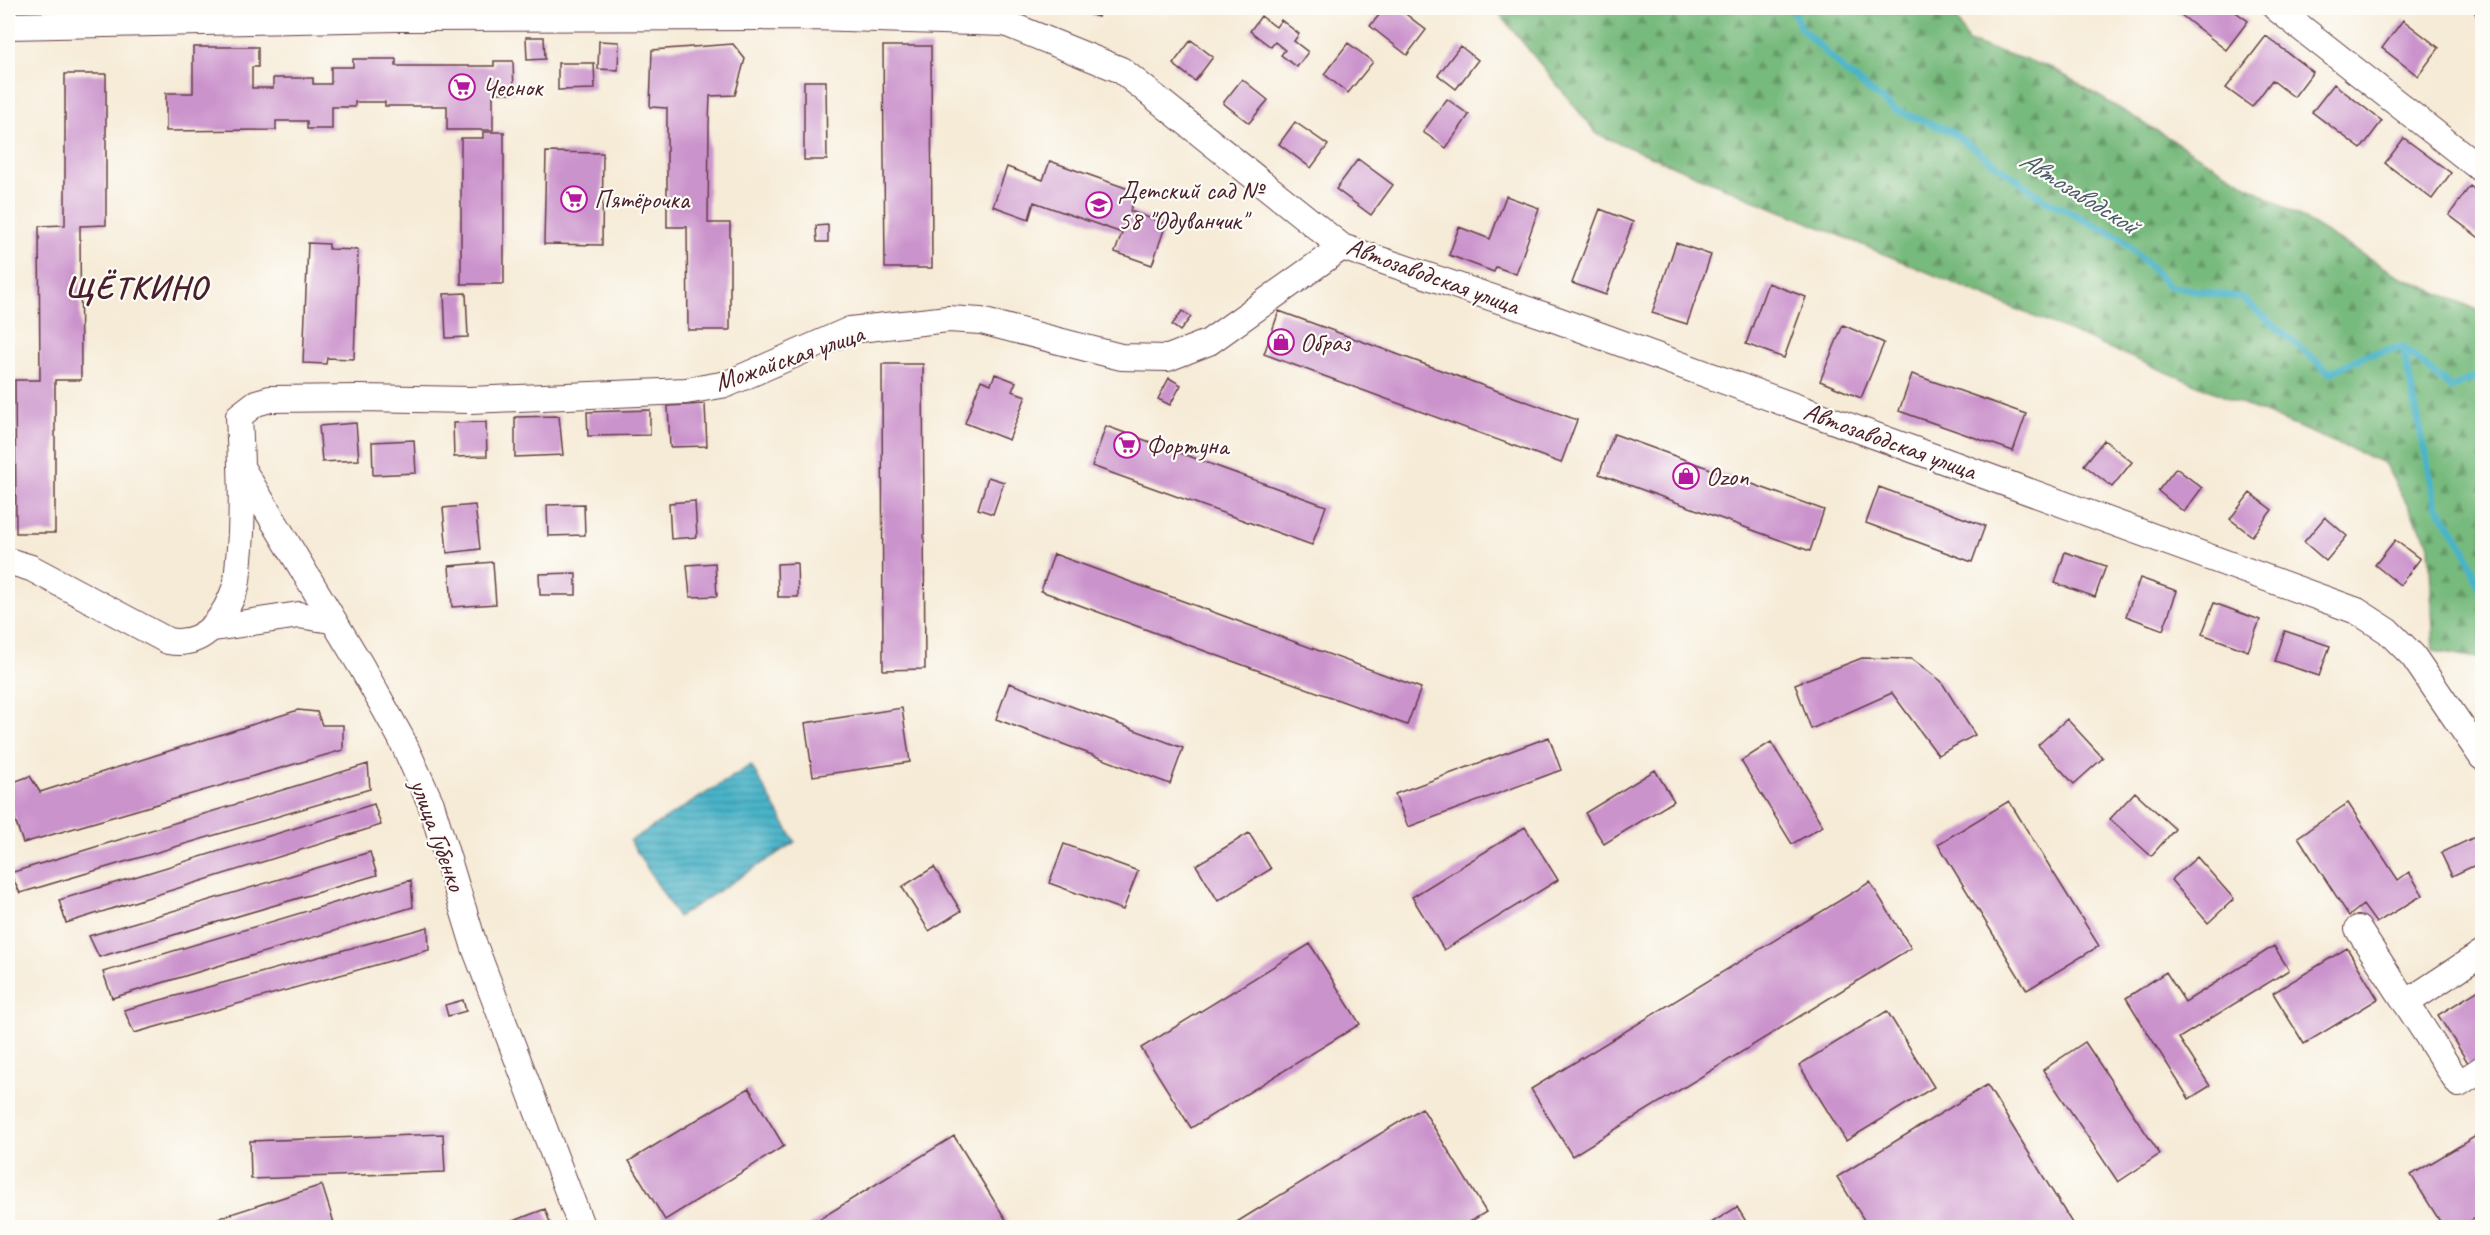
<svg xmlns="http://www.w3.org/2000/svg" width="2490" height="1235" viewBox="0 0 2490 1235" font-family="Caveat,sans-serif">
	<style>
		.forest { fill: url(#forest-firs); stroke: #606c54; stroke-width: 1.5 }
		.water { fill: url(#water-rules); stroke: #4a6a7a; stroke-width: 1.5 }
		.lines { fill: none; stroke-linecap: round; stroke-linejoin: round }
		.stream { stroke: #4ab4c8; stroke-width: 7 }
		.building { fill: #cb93cc }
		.minor-casing { stroke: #643e45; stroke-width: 28 }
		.minor { stroke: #fff; stroke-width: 26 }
		.labels { text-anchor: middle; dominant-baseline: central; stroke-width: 4.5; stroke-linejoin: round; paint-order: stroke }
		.poi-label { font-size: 26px; fill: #4a1f2b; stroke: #fdfcf7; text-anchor: start }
		.street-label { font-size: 26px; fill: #4a1f2b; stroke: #fdfcf7 }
		.water-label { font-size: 27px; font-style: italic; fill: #4a5b6a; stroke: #fdfcf7 }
		.district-label { font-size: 32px; font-weight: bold; letter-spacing: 1.5px; fill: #4a1f2b; stroke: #fdfcf7 }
	</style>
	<defs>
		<pattern id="forest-firs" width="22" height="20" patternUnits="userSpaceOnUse" patternTransform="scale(1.5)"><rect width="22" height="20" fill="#77ba7d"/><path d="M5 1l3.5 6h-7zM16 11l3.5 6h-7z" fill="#649767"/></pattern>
		<pattern id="water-rules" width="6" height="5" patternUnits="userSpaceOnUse" patternTransform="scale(1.5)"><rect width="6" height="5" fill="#4ab4c8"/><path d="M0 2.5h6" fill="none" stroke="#4092a3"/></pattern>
	</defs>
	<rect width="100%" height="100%" fill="#fdfcf7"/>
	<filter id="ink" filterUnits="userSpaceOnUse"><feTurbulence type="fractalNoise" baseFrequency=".0167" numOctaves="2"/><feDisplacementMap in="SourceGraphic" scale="12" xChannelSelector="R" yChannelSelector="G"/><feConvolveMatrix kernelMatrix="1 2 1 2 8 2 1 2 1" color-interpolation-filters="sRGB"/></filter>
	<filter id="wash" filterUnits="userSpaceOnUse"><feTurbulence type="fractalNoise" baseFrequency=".008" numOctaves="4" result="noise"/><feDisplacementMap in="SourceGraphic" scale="24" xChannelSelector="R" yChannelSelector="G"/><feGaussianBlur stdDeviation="1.35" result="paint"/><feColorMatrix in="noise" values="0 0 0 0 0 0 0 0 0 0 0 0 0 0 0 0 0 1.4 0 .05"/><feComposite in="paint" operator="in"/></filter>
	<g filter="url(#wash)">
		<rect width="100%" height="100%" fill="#f6ebd7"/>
		<!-- forest -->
		<path class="forest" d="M1495,8h456l17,34 84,26 343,206 87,38v347l-48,-9 -5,-106 -45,-81 -787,-329z"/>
		<!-- water -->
		<path class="water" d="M751,765l44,77 -117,75 -48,-76z"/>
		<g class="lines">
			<!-- stream -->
			<path class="stream" d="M1793,8l7,19 47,46 48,37 55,21 95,69 76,38 48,48 73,12 88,75 36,-18 37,-8 48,41 31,-14
				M2403,347l33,157 28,43 18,47"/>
		</g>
		<g id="blocks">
			<!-- building -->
			<path class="building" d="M1058,8h43l-3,9 -25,-9 -2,4z
				M1385,8h13l28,22 -19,25 -37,-29z
				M2179,8h51l18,13 -22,29 -50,-39z
				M2473,8h9v21z
				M1261,16l15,11 5,-7 18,14 -5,7 14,11 -11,15 -16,-12 4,-5 -10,-8 -4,5 -21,-16z
				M2403,20l36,28 -21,28 -36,-28z
				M2266,36l47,36 -19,25 -22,-17 -20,27 -26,-19z
				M526,37h18l1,22 -18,1z
				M1191,40l22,17 -18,24 -22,-17z
				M599,41l20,1 -1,28 -20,-1z
				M1348,43l25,19 -25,31 -24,-19z
				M733,44l12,15 -10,36 -25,1 -1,27 -1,100h22v107h-42l-1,-103h-20v-119l-17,-1 2,-57z
				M883,46h48l1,222h-47z
				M1460,46l18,14 -22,29 -18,-14z
				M193,47h65v20h-6v21h21v-10h40v6h18v-17h22v-8h43v7h98v-5h19l1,32h-21v37h-46v-24h-62v-4h-30v5h-23v22h-25v-8h-31v9l-110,1v-38h27z
				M558,63h36l1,26 -37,1z
				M65,74h41v151l-26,1 1,154h-26v153h-39l-1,-153h25l-1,-154 26,-1z
				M1242,79l26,21 -19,23 -26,-20z
				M804,81h22l1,79h-23z
				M2334,84l48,37 -21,28 -49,-37z
				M1447,99l22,16 -23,33 -23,-16z
				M1295,122l33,23 -17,23 -32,-24z
				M483,132h21v152h-43v-146h22z
				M2404,138l47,35 -19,26 -47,-36z
				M546,152l57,1 -1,92 -58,-1z
				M1358,159l35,26 -22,30 -35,-26z
				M1050,161l87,31 -7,19 36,13 -14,41 -37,-13 7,-19 -88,-31 -5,17 -36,-13 14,-39 36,13z
				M2470,186l12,9v45l-33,-25z
				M1506,196l33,12 -23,66 -20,-7 -2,5 -45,-17 10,-28 31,12z
				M1600,209l33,13 -27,73 -34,-12z
				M828,225v17h-11l-1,-16z
				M308,243l21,1v5l29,1 -4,109 -27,-1 -1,6 -23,-1z
				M1676,243l35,12 -24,69 -35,-11z
				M1768,283l38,14 -22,61 -38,-14z
				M466,293l2,44 -22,1 -2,-44z
				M1182,311l9,6 -11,14 -8,-6z
				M1279,311l298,109 -16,43 -297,-109z
				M1843,325l41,18 -23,55 -41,-17z
				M882,364h41l2,305 -42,1z
				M995,374l21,8 -4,9 14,5 -17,44 -44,-17 16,-43 10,4z
				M1912,374l114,40 -13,37 -114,-40z
				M1169,378l12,7 -11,20 -12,-6z
				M705,404l2,42 -37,1 -2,-41z
				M650,410v25l-62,1 -1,-24z
				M559,416l4,39 -48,2v-40z
				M486,422l1,34 -33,1 -1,-34z
				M356,423l3,37 -37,2 -3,-36z
				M1106,426l220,80 -14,39 -220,-79z
				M1614,434l210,76 -14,41 -211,-77z
				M414,440l2,33 -43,2 -1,-33z
				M2104,440l28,22 -20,25 -28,-22z
				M2176,468l26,20 -18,24 -26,-21z
				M988,477l16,5 -11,32 -15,-5z
				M1879,487l106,39 -13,36 -106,-39z
				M2250,493l22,17 -20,26 -22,-17z
				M695,501l2,36 -26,2 -2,-36z
				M584,504l1,31 -37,1 -1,-31z
				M475,505l5,44 -33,4 -4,-45z
				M2325,517l22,19 -21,25 -22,-19z
				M2395,540l25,19 -20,26 -25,-20z
				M2065,552l41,14 -11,31 -40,-14z
				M1054,554l367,134 -14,37 -366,-134z
				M493,562l3,42 -44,3 -3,-41z
				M715,563l2,33 -27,1 -3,-32z
				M797,563l1,34h-20l-1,-33z
				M576,573v22h-36l-1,-21z
				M2140,578l37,13 -14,39 -37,-14z
				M2214,603l46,17 -12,31 -46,-17z
				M2285,631l45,15 -11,30 -44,-15z
				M1862,658l50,1 29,22 34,54 -37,20 -46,-62 -81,36 -16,-45z
				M1009,683l174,65 -13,36 -174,-65z
				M902,708l8,54 -97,14 -8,-53z
				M298,710l19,2 5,13h21v25l-320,93 -15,-43v-16l22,-8 10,16z
				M2067,719l36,39 -29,26 -36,-39z
				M1549,737l12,33 -153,57 -13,-33z
				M1771,742l52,84 -31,18 -51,-83z
				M368,764l2,25 -350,104 -10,-20z
				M1655,770l19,31 -70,43 -19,-31z
				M2135,792l40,37 -24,27 -41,-37z
				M2009,801l90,145 -72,44 -89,-146z
				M2348,803l50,77 11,-8 14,23 -47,28 -13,-18 -14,11 -51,-79z
				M374,804l7,21 -315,98 -7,-23z
				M1525,827l33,53 -114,70 -32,-53z
				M1249,833l22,36 -53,32 -22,-36z
				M2479,835l3,8v19l-30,14 -11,-23z
				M1064,844l74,27 -15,39 -74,-27z
				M370,852l7,23 -278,82 -10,-21z
				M2197,857l37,42 -26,24 -37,-43z
				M934,867l27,44 -32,20 -27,-44z
				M411,880l2,27 -301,91 -9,-26z
				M1870,882l41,66 -339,208 -41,-67z
				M428,927l1,23 -295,83 -10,-23z
				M1310,944l50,80 -169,104 -50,-80z
				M2274,946l15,24 -110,68 31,48 -21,13 -63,-101 40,-26 19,30z
				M2347,948l31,51 -74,45 -31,-51z
				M2482,988v70l-12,8 -32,-51z
				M463,1000l3,11 -18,5 -3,-11z
				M1887,1011l47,76 -88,54 -47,-76z
				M2085,1042l75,112 -42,28 -75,-112z
				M1987,1085l88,143h-206l-32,-51z
				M749,1088l35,58 -119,74 -36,-59z
				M1422,1108l64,104 -26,16h-233z
				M443,1134l2,38 -194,7 -1,-38z
				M954,1136l57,92h-206z
				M2476,1136l6,10v68l-22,14h-16l-33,-53z
				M322,1185l13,41 -124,2 -2,-7z
				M1737,1207l13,21h-47z
				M545,1209l7,19h-52v-2z"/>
		</g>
	</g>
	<g filter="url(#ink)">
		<use href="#blocks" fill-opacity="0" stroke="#643e45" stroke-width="1.5"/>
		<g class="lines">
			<!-- minor casing -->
			<g class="minor-casing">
				<path id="minor" d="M2276,8l206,162
					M8,26l390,-8 415,-1 192,6 116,47 221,177 207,70 808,294 31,20 25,25 69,101
					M241,467l120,199 40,72 30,66 43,141 108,283
					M8,561l23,7 137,73c36,7 57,-24 68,-55 2,-8 2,-19 3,-27 5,-48 2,-96 0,-143l17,-13 14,-4 91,-1 109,2 216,-9 41,-7 123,-54 98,-11 33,2 140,36 47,1 41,-16 133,-95
					M214,628l85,-13 32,5
					M2358,929l101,155 23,-15
					M2406,1003l76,-50"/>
			</g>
			<!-- minor -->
			<use href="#minor" class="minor"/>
		</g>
	</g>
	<!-- icons -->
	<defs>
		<g id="supermarket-ring" transform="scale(1.35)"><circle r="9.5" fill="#fdfcf7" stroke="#b5179e" stroke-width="1.5"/><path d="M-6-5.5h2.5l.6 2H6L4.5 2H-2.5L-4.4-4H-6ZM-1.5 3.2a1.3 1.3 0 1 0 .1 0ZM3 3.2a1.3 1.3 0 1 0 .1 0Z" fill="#b5179e"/></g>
		<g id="school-ring" transform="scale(1.35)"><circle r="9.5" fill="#fdfcf7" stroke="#b5179e" stroke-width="1.5"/><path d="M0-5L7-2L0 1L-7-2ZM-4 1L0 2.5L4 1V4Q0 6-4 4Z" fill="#b5179e"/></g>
		<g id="shop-ring" transform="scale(1.35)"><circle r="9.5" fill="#fdfcf7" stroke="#b5179e" stroke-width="1.5"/><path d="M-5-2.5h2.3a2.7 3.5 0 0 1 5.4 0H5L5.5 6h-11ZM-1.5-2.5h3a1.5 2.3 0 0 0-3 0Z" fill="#b5179e"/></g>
	</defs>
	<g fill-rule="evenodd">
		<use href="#supermarket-ring" x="462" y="87"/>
		<use href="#supermarket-ring" x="574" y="199"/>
		<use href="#school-ring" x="1099" y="205"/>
		<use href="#shop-ring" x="1281" y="342"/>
		<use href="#supermarket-ring" x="1127" y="445"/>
		<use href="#shop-ring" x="1686" y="476"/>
	</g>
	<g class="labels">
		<!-- poi labels -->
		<g class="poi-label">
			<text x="482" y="87">Чеснок</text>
			<text x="1118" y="190">Детский сад №<tspan x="1118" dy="30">58 "Одуванчик"</tspan></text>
			<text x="594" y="199">Пятёрочка</text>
			<text x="1300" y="342">Образ</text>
			<text x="1146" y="445">Фортуна</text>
			<text x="1706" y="476">Ozon</text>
		</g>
		<!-- street labels -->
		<g class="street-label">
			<text transform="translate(1433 276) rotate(20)">Автозаводская улица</text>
			<text transform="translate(789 358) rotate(-19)">Можайская улица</text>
			<text transform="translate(1890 441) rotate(20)">Автозаводская улица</text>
			<text transform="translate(438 835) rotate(70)">улица Губенко</text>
		</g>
		<!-- water labels -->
		<g class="water-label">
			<text transform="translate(2079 192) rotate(32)">Автозаводской</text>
		</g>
		<!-- district labels -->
		<g class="district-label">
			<text x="137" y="287">ЩЁТКИНО</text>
		</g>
	</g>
	<!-- margin -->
	<rect width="2490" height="1235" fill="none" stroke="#fdfcf7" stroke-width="30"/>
</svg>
